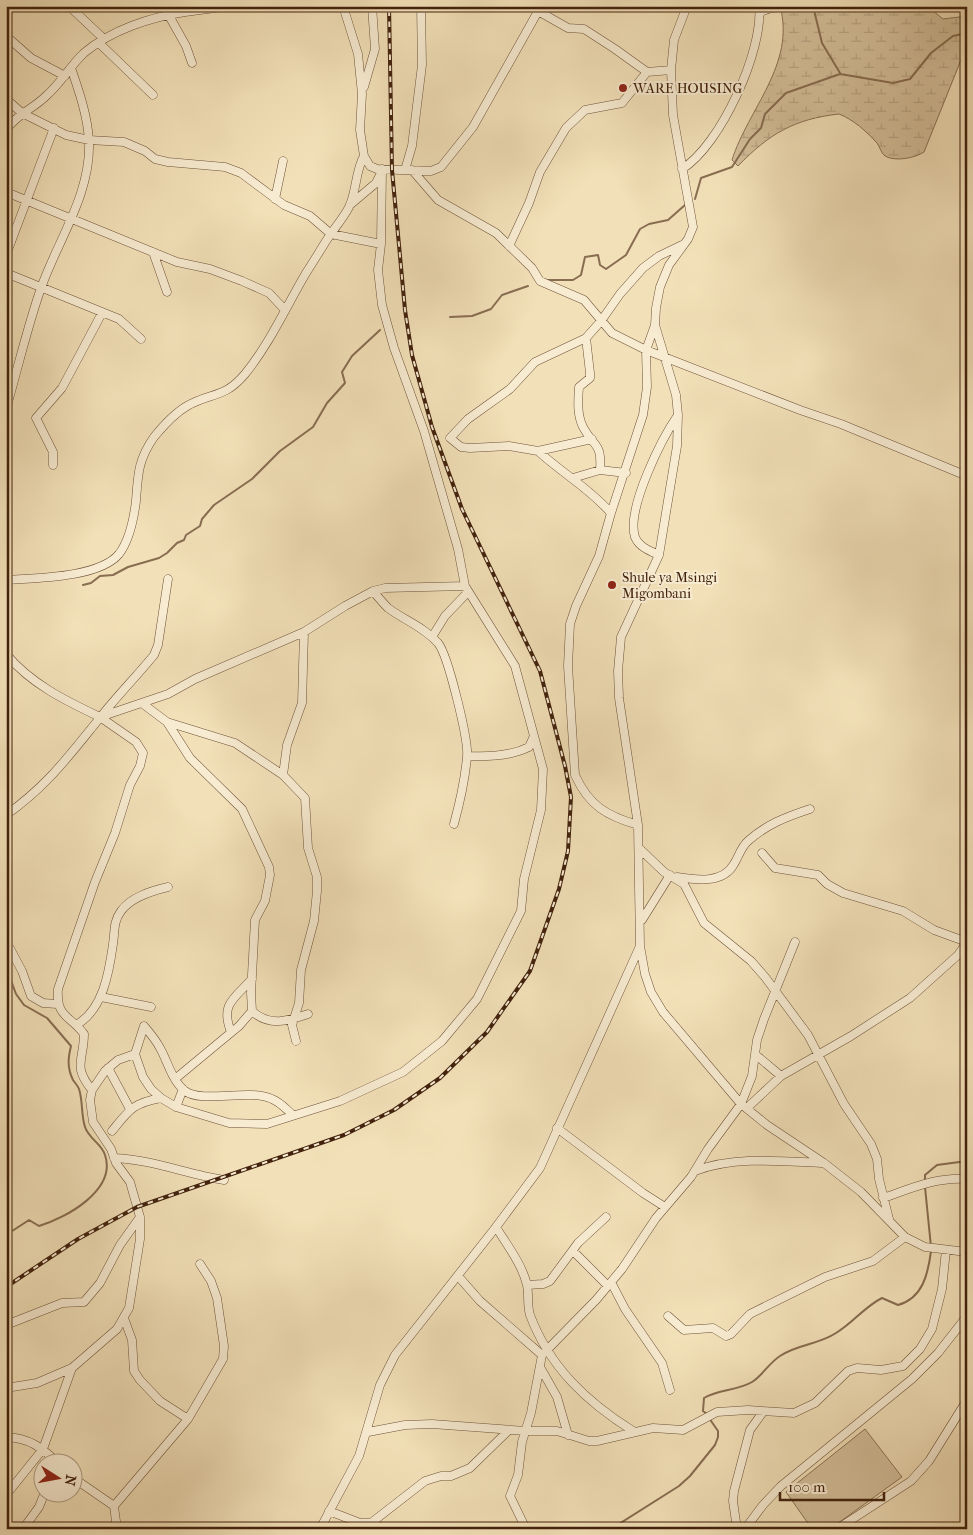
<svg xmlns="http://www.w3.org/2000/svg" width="973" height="1535" viewBox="0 0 973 1535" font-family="'IM FELL French Canon',serif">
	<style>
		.wetland { fill: url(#wetland-marsh); stroke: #8b7154 }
		.green { fill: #d4c09b; stroke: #8b7154 }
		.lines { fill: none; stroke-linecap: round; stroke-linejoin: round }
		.stream { stroke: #886d51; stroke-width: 2 }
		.minor-casing { stroke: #6e5238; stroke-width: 9 }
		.minor { stroke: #f7ebd1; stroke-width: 8 }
		.rail-casing { stroke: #42220d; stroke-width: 4 }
		.rail { stroke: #f7ebd1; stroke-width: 2; stroke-dasharray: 5.5; stroke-linecap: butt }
		.poi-dot { fill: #8f2418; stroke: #f7ebd1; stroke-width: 2 }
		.labels { text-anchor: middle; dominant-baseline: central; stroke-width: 4; stroke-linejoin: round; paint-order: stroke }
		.poi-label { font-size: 14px; fill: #42220d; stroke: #f7ebd1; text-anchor: start }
	</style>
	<defs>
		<pattern id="wetland-marsh" width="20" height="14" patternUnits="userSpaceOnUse" patternTransform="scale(1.25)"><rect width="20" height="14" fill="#d4c09b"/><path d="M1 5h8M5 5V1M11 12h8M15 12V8" fill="none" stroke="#b7a584"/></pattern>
	</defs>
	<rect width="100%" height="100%" fill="#f2e0b8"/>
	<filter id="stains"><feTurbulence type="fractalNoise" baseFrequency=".004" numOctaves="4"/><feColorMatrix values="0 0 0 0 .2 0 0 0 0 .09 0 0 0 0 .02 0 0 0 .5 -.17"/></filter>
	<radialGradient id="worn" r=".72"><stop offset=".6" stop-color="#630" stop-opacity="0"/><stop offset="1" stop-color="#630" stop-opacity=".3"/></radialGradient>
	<!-- wetland -->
	<path class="wetland" d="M780,6h147l16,13 24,-3v29l-43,107c-9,6 -29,10 -39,4 -4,-3 -5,-9 -8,-13 -11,-12 -23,-23 -38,-29 -45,5 -70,20 -101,52l-6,-6c16,-51 64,-96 48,-154z"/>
	<!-- green -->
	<path class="green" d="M865,1429l37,48 -72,52h-18l-26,-37z"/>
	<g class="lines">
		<!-- stream -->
		<path class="stream" d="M813,6l9,37 18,30
			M695,199l6,-21 31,-11 18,-28 11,-11 4,-14 21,-21 54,-19 53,9 17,-4 21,-26 22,-17 14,-3
			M544,280h29l8,-5 4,-18 13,-2 2,10 6,4 20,-14 14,-26 9,-5 19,-4 17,-15
			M450,317l22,-1 19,-7 11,-14 26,-9
			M83,585l8,-2 9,-7 13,-1 15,-8 31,-9 8,-5 10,-10 7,-3 2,-5 14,-9 2,-7 12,-14 38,-26 28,-28 33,-24 14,-24 18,-20 -3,-11 10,-16 28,-26
			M6,967l10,27 8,11 23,13 24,28c-3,12 -4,22 2,34 2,3 5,6 6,9 4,12 2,26 6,38 4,12 17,17 20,28 12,35 -39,63 -66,71l-10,-6 -23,15
			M925,1182v-7l12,-10 30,-4
			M925,1187l6,60
			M707,1414l-4,-3 1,-13c15,-9 33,-7 48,-16 10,-6 17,-19 28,-26 17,-12 38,-11 56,-23 17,-10 28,-26 46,-35l16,7c25,-7 30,-31 33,-54
			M611,1529l68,-43 11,-10 25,-31 3,-8v-6l-9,-13"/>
		<!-- minor casing -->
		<g class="minor-casing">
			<path id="minor" d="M69,6l35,33
				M175,6l10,6 45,-6
				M343,6l15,48 4,40 -2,36 4,26 6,10 7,3 46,2h8l10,-4 32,-40 68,-121
				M687,6l-13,34 -3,30 2,45 20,112 -5,12 -19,26 -9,22 -4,21 -1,17 21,70 2,20 -1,31 -18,109 -38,82 -3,34 1,27 19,127 2,121 5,28 6,18 12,20 78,92 26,21 57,38 37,29 44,45 20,10 42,5
				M538,11l30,17 16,1 31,20 32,23
				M760,12l17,-6
				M168,14l18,32 6,17
				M6,36l25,22 34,18
				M99,43l54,52
				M364,87l11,-38 -3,-43
				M6,99l16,14 44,22 23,5 35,2 21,9 10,8 13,3 57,5 16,6 43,32 26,11 21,18 50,10
				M6,130c11,-16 27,-21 40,-34 15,-13 24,-30 38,-43 27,-23 67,-36 101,-41
				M682,169c38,-23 82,-119 77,-163
				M405,170l7,-24 10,-81 -1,-59
				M412,170l26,30 58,33 36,35 8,13 44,19 28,33 34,17 154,60 41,14 126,52
				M6,192l171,70 33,7 32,12 27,12 16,17
				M275,199l8,-38
				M351,204l25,-21 6,-12
				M509,246l20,-43 11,-31 26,-44 19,-18 37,-7 25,-31 24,-2
				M153,252l14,40
				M6,255l48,-127
				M6,273l113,46 22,20
				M586,338l4,35v5l-11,9c-1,14 -2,28 4,40 11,21 19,15 17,43
				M6,409c12,-41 21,-81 35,-121 17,-48 50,-94 48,-146 -1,-25 -10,-51 -18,-74
				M592,439l-54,12 -29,-5 -39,2 -9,-1 -11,-9 18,-19 42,-30 25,-27 51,-24 15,-17 19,-27 23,-26 16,-12 25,-12
				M538,451c25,23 50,36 73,62
				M53,465v-13l-17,-34 26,-30 40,-75
				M573,478l27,-8 26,3
				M659,555c-9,-4 -20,-8 -24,-18 -9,-28 27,-99 43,-122
				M6,580c29,-2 93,-2 113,-26 10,-13 15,-37 17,-53 2,-27 2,-41 18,-64 9,-11 21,-24 33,-31 24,-14 37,-7 58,-32 25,-31 41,-67 61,-101 8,-12 16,-26 24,-38 7,-10 14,-18 19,-28 8,-16 6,-36 15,-51
				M373,591c5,6 10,12 15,17 16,12 36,19 50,35 10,12 31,98 29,114 -2,22 -7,45 -13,67
				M432,637l13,-21 23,-24
				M6,654c25,30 60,47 94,63l68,-23 27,-15 109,-47 41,-26 28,-15 12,-3 80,-2
				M143,704l24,18 68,21 48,32 22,23 3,50 9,29v14l-3,30 -13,49 -2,33 -7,22 4,16
				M167,722l23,36 52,51 27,58 1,8 -5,26 -10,19 -4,73 1,18c17,16 36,10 56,3
				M468,756c19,1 43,0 61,-9l4,-9
				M283,775l4,-30 15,-42 2,-71
				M6,815c41,-29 62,-58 93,-96 17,-22 37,-42 55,-64l4,-10 10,-66
				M638,825c-31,-9 -49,-19 -63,-50l-7,-109 2,-42 6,-18 23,-50 12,-43 32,-98 4,-28 -1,-37 9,-25
				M640,849l24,23 20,12 20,39 47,38 14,16 43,58 36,69 27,40 6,15 2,20 10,40
				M677,877c19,3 46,7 57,-13 5,-8 7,-17 14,-23 19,-17 38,-24 62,-32
				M642,920l28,-45
				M6,941l16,30 9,25 12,7 14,1
				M101,997l50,10
				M76,1025c27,-15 33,-52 37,-81 2,-12 0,-22 8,-33 10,-14 30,-20 47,-24
				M144,1026c6,7 12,14 16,22 8,14 12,33 25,43 18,13 63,-3 87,8 8,3 14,10 21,16
				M231,1032c-11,-28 3,-33 21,-53
				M135,1054l8,23 8,12 10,9 15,9 53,16 38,1 73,-23 63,-29 39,-31 35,-42 44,-88 3,-32 17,-69 2,-41 -28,-103 -50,-80 -7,-37 -34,-118 -30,-83 -12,-43 -4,-35 3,-26 1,-75
				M756,1055l25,21
				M108,1068l22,41
				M175,1079l64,-53 13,-15
				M92,1090c-20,-24 -8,-30 -8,-56 -14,-19 -28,-16 -26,-45l37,-107 20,-49 15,-48 10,-19 3,-13 -7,-11 -36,-25
				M176,1107l7,-18
				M747,1108l34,-32 70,-40 59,-38 48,-43 9,-13 -33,-12 -31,-19 -60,-18 -16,-9 -9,-9 -43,-7 -13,-15
				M557,1128l86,65 22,14
				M112,1131c17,-21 21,-28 49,-33
				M114,1158c40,2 72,16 110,22
				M695,1171c39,-15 88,-10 129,-8
				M883,1198c29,-10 53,-21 84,-19
				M496,1227c11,18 26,37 31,58 2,10 0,21 3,30 20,53 57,87 103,116
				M573,1251l35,35
				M458,1276l22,25 62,54
				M611,1282l14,27 37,54 8,27
				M527,1285l16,-1 7,-3 28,-38 28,-26
				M668,1316l16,14 29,-2 13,8 5,-2 19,-20 75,-37 48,-16 32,-24
				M124,1318l8,22 2,31 6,9 20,21 28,18
				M6,1325l56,-22 22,-1 16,-19 20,-38 20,-28
				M540,1367l17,30 11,38
				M6,1388l31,-5 35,-15 45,-39 12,-21 11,-69v-22l-10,-35 -14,-19 -5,-14 -18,-27 -3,-22 2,-10 13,-19 13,-11 17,-6 9,-28
				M368,1432l37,-7 27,-1 94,7h31l32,10h8l56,-13 30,2 34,-18 31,-2 46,3 21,-10 33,-32 9,-3 24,2 22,-4 17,-17 12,-20 10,-40 4,-39
				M6,1437c23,1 35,10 51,25
				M72,1477l42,29 3,23
				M6,1495l37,-46 29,-81
				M114,1506l74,-87 35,-60 1,-13 -7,-48 -6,-17 -11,-17
				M329,1511l31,12h11l54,-42 16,-5h10l19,-8 39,-38
				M373,1522l9,7
				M23,1529l16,-22 6,-15
				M320,1529l39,-73 21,-71 15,-30 101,-128 44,-59 100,-222
				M526,1529l-16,-33 8,-21 4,-33 9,-29 11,-58 54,-55 26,-31 34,-51 35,-41 17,-28 33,-45 11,-28 5,-36 7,-21 31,-77
				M737,1529l-4,-28 1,-10 16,-61 13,-18
				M745,1529l18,-24 18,-19 131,-107 26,-26 29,-37
				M837,1529l74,-48 18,-20 38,-61"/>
		</g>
		<!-- minor -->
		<use href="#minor" class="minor"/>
		<!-- rail casing -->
		<g class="rail-casing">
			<path id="rail" d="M6,1287l72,-48 59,-32 207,-72 50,-25 46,-32 47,-46 43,-61 29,-82 9,-38 3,-54 -6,-31 -25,-95 -78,-162 -30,-82 -20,-72 -7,-45 -13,-140 -3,-164"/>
		</g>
		<!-- rail -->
		<use href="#rail" class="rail"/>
	</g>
	<!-- markers -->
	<g class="poi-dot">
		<circle cx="623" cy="88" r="5"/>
		<circle cx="612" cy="585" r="5"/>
	</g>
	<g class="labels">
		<!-- poi labels -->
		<g class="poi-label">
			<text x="633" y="88">WARE HOUSING</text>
			<text x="622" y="577">Shule ya Msingi<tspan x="622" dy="16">Migombani</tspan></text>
		</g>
	</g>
	<!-- margin -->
	<rect width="973" height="1535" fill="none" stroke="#f2e0b8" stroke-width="25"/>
	<rect x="8" y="8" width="958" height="1520" fill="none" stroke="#42220d" stroke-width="2.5"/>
	<rect x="12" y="12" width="948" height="1510" fill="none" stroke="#42220d"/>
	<!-- north arrow -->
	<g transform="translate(58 1478) rotate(101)"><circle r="24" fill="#f7ebd1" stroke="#af9b83"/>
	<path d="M0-4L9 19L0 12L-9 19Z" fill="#8f2418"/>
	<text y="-8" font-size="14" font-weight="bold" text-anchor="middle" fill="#42220d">N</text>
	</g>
	<!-- scale -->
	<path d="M780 1492v8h104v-8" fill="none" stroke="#42220d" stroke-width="2.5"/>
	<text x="788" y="1492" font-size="15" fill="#42220d" stroke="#f7ebd1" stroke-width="4" paint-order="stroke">100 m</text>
	<rect width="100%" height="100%" filter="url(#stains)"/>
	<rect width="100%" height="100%" fill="url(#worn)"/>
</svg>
